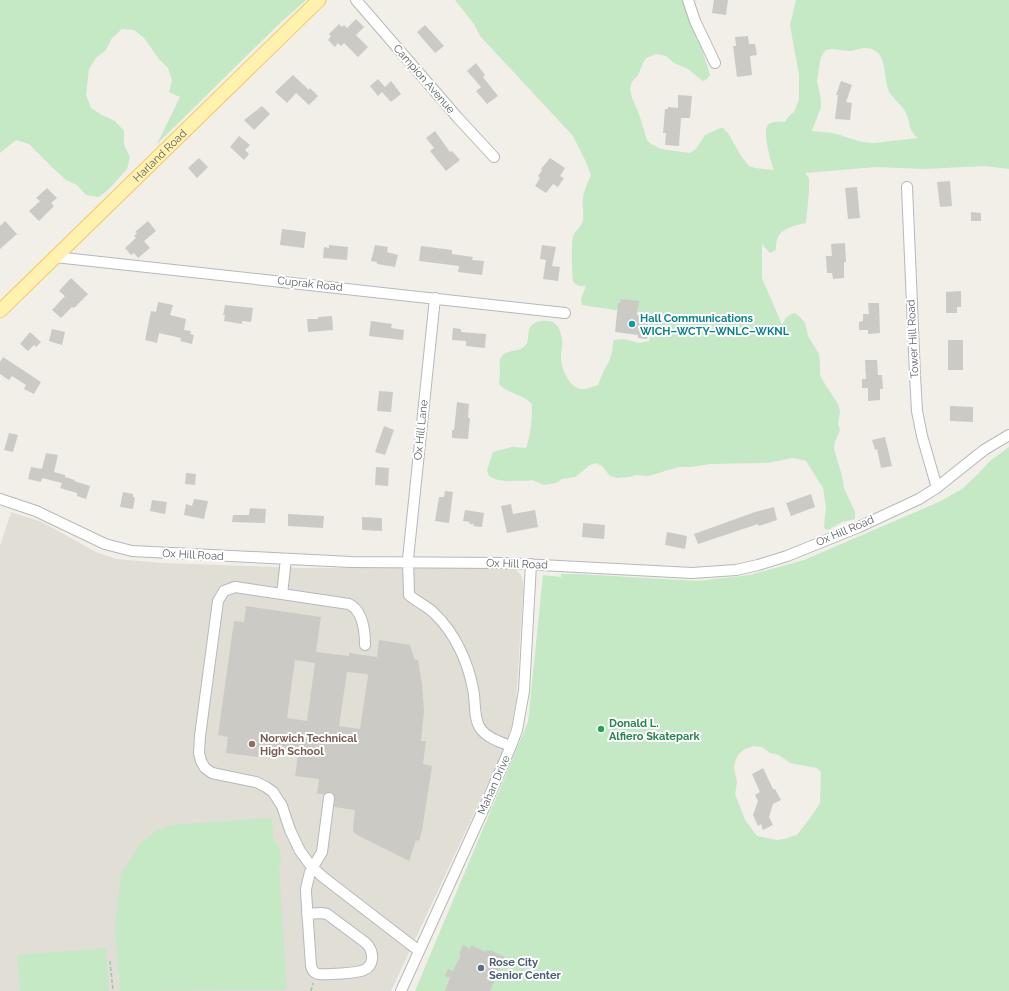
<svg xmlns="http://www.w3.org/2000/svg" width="1009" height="991" viewBox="0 0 1009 991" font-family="Raleway,sans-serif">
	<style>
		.education { fill: #e1ded6 }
		.green { fill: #c5e8c5; fill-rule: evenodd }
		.building { fill: #cccac5; fill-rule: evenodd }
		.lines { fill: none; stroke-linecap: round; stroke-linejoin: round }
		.minor-casing { stroke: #b5b8bc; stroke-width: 12 }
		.major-casing { stroke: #f2c960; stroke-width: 15 }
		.path { stroke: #9cc7a9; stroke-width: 1.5; stroke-dasharray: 4 2; stroke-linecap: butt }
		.minor { stroke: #fff; stroke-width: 10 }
		.major { stroke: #fff2af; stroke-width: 13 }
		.culture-dot { fill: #0f9aa8; stroke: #fff; stroke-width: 1.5 }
		.leisure-dot { fill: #2e9e5b; stroke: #fff; stroke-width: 1.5 }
		.education-dot { fill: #8d6e63; stroke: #fff; stroke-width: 1.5 }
		.service-dot { fill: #5c6f8a; stroke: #fff; stroke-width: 1.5 }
		.labels { text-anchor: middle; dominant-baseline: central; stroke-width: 4; stroke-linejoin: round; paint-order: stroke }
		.street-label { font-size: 11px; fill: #5f6368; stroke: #fff }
		.culture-label { font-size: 11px; font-weight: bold; fill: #0d838f; stroke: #fff; text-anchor: start }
		.leisure-label { font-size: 11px; font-weight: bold; fill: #27864d; stroke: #fff; text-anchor: start }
		.education-label { font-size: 11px; font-weight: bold; fill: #785e54; stroke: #fff; text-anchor: start }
		.service-label { font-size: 11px; font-weight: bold; fill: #4e5e75; stroke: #fff; text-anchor: start }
	</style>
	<rect width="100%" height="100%" fill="#f1efe8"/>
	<!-- education -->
	<path class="education" d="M11,512l31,10 54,30 20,7 47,4 138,5 206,-1 9,3 5,5 2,7v12l-7,107 -5,27 -12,32 -108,231h-391v-445z"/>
	<!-- green -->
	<path class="green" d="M0,0h306l-26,23 -123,121 23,-47 -11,-5 3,-12 -4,-12 -9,-9 -15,-21 -10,-8 -12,-1 -10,9 -6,12 -10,8 -7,11 -3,26 5,13 11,7 13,6 9,10v14l6,12 -3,12 -18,20 -10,8 -13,-2 -9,-10 -11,-5 -10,-9 -27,-27 -13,-4 -16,13z
		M455,0h227l18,43 10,32 -4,5 -3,1 -15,-12 -14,-6 -8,-7 -10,-2 -10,4 -3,5 -5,12 -6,7 -2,6 2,10 7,16 8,26 4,4 10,5 29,4 6,-4 9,-14 15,-7h3l5,5 13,23 8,10 6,2 19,2c-3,-7 -13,-42 -5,-46 4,-3 12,-2 16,-2l4,-6 5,-4 5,-12v-25l-9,-50 6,-25h213v169l-24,-3 -61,3 -48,-2 -71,6 4,5v13l-3,32c-9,2 -24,5 -28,14 -2,4 -2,10 -2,13l-6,3 -8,-9v34l20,47c3,-6 5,-10 13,-12l5,4 5,6 3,13 11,18 1,7v14l3,6 15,23 2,7 -2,13 2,6 -5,12 -1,7 8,27 2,12 11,24v7l-13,3 -14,8 -3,-1 -1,-3 2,-18 -3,-20 -17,-27 -13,-3 -26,5 -57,1 -18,3h-13l-31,9 -12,-1 -7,2 -12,1 -7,-2 -8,-10 -6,-3 -6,2 -15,12 -13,2 -6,4 -12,2 -12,-5c-6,2 -12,0 -19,1 -9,0 -16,0 -24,-5l-2,-6 6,-18 19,-5 14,1c5,-14 6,-29 6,-44 -9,-10 -24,-10 -33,-20 0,-4 1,-8 1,-12 0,-4 -1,-9 0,-12 2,-12 22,-6 27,-17 2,-5 0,-12 4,-17 6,-7 23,-7 27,1 2,3 3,8 4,12 1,5 -1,12 -1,18 0,13 10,35 25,32 4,-1 8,-3 12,-4l6,-15 5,-8 3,-10 1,-9 1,-3 10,-1 15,4 10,-2 1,-3 -1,-17 -4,-7 -20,-7 -10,3 -33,-5 -1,-6 5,-13h-7l-6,-4c-1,-7 -2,-40 0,-46 3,-6 8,-9 10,-16 1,-7 -1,-14 0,-22 1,-8 5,-16 8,-23l-5,-13 -13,-26 -93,-100 -6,-12zM864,48c24,0 19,25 24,41 3,8 12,14 17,22 6,10 2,19 13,27l-44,5 -12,-1 -29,-9 -21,-2 9,-24v-7l-4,-19 3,-20 2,-6 4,-5 6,-1 19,2z
		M1009,447v544h-594l113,-269 15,-147 18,2v-3h16l120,7 53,-6 54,-15 135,-58 23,-13 15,-14 13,-14zM753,746l9,1 8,6 9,2 11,8 27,5 4,4 -1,31 -7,11 -16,21 -13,4 -7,1 -20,-4 -12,-16 -10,-26 2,-12 -3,-14 1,-6 3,-7 5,-5z
		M272,818l2,23 5,5 2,18 -2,3 8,123 -167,1 -5,-63 6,-54 22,-33 13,-10 16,-6z
		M106,948l3,43h-89l-3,-36z"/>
	<!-- building -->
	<path class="building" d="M714,0h14l-2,15 -14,-2z
		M356,19l8,8 -8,8 12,12 -10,10 -14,-14 -3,3 -3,-3 -3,4 -7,-7 3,-4 -2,-2 10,-10 3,3 2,-2 3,3z
		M425,25l19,21 -9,7 -18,-21z
		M748,36l1,8h6l2,11 -7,1 2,19 -15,2 -4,-31h3l-1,-9z
		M476,63l9,12 -2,2 15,19 -11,8 -11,-13 5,-4 -14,-16z
		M293,75l16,15 1,-2 8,8 -9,9 -13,-12 -9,10 -12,-11z
		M378,79l7,8 6,-6 10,13 -10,8 -9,-10 -4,4 -8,-10z
		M841,81l11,4 -6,17 6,1 -2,17 -15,-1 3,-24h-2z
		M678,95l14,1 -2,22h-9l-2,28 -14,-1 1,-12h-3l2,-24h3v-2l10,1z
		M262,106l8,8 -16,16 -10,-10z
		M435,131l15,21 2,-1 8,9 -14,11 -16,-20 4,-3 -8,-10z
		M239,136l11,9 -5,5 4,4 -5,6 -14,-13z
		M199,158l9,9 -11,11 -9,-10z
		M550,158l15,10 -5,8 4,2 -6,9 -5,-3 -7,9 -11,-7 5,-8 -2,-2 4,-6 -1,-1z
		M950,181l2,25 -12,1 -3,-25z
		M857,187l3,31 -12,1 -3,-31z
		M47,188l10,10 -6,5 3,3 -15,15 -10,-10 11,-10 -4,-3z
		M971,212l10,1v8h-10z
		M5,221l12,13 -17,15v-23z
		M148,221l8,10 -12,10 6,7 -12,10 -4,-5 -3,2 -6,-7 11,-10 -2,-2 3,-3 -2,-1z
		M282,229l24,3 -2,16 -24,-3z
		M845,243l1,19h-2v16l-11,1 -1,-6h-5l-1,-17h6l-1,-12z
		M329,245l19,2 -1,13 -24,-2 1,-11 5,1z
		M375,245l13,2 -1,5 11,3 -3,12 -18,-3v-2l-6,-1z
		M542,245l14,2 -4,19 8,1 -2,14 -15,-2 3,-19 -6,-1z
		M421,246l31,4v4l21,3 -1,3 12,1 -2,14 -24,-3 1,-6 -40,-5z
		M71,278l17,16 -14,14 -2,-1 -11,11 -9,-8 13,-14 -6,-5z
		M961,291v16h-4v6h-11v-21z
		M621,299l18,2 -2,14 12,1 -2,23 -9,-1v-3l-23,-3 3,-29h2z
		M158,302l15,3 -3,10 16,4 -2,11 7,1 -1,3 4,1 -2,9 -12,-3 1,-3 -22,-5 -2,10 -12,-3 6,-29 5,1z
		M868,303h11l1,30 -12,1v-4h-9v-8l4,-1v-7h6z
		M225,305l28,3 -2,14 -9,-1v3l-18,-3 1,-6h-2z
		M332,316l1,14 -25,2 -1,-13h11v-2z
		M371,321l21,3 -1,4 13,2 -1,10 -34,-4z
		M453,328l8,1v3l25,2 -1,14 -19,-2v-5l-14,-1z
		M52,329l13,3 -3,13 -13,-4z
		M30,332l11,10 -5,5 -2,-2 -6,6 -8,-7z
		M948,340h15v30h-15z
		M3,357l38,25 -7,12 -10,-5 2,-4 -14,-9 -3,4 -9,-6v-12z
		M865,360h12l1,15h4l1,14h-3v11l-12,1v-13h-6v-9h4z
		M379,391l14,1 -2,20 -14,-1z
		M457,402l12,2 -1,14h2l-2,21 -16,-1v-8h2z
		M950,406l23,1v15l-23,-1z
		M384,426l10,4 -9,25 -10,-3z
		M9,433l9,2 -5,17 -9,-2z
		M885,437l7,29 -11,2 -4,-19 -2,1 -3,-10z
		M46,453l12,2 -4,17 11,3v2l10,3 -1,1 16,5 -4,13 -9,-3v-3l-17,-5 2,-5 -20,-5 -1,4 -13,-3 3,-12 11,2z
		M376,467l13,1 -1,18 -13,-1z
		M186,473l10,1 -1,11 -10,-1z
		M445,491l8,1 -4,31 -14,-2 4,-24h5z
		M123,492l10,2v3l2,1 -2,11 -13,-2z
		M811,494l4,13 -24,9 -5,-13z
		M194,499l14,2 -4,18 -20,-4 2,-11 6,2z
		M152,500l15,2 -2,12 -15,-3z
		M511,504l2,10 22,-4 3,17 -31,6 -6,-27z
		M774,507l3,13 -18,6 -1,-2 -60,20 -4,-10 61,-22z
		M250,508l16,1 -1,14 -33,-1 1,-7h16z
		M465,510l19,3 -2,14 -9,-1 1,-2h-5l1,-2 -7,-1z
		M288,514l36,2 -1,12 -35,-2z
		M362,517l20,1v13l-20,-1z
		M583,523l22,2 -1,14 -22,-2z
		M667,532l20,4 -2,13 -20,-4z
		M246,606l75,11 -5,35 33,4v-3l28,4 2,-17 31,5 5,15h3l4,24 2,27 -3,30h5l-3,23 9,2 -10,65 -3,10 -3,-1 -7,21 -52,-26 -4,-4v-4l2,-17 -21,-3 1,-9 -2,-5 -4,-1 -5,2h-7l2,-15 -24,-3 3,-21 -39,-6 -1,8 -32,-4 2,-16 -10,-2 16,-114 10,1zM295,660l20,3 -8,58 -20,-3zM347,672l20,2 1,2 -8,53 -21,-3z
		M763,768l10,21h2l6,11 -8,4 -4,13 4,8 -10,5 -2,-6 -3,2 -5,-11 5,-14 -3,-6 5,-3 -8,-18z
		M463,945l7,4 1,-4 15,7v-2l3,1 1,-1 15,7 -15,34h-45l5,-13 -5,-2 3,-7 5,2 8,-16 -2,-1z"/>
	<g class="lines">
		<!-- minor casing -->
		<g class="minor-casing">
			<path id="minor" d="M356,0l102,118 36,39
				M688,0l7,21 20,42
				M907,187l8,188 2,36 5,25 15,52
				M55,257l510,56
				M435,298l-27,261 1,36c8,7 18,11 25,18 21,20 34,49 39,76 3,12 0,28 7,39 7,10 20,14 31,18
				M0,499l36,12 69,33 27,7 219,11 152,1 189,10 44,-3 22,-5 29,-9 72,-29 60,-28 16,-10 49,-39 25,-15
				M282,594l4,-35
				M365,645c0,-14 -2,-34 -16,-41l-114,-17 -11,4 -6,10 -18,135 -1,17 2,8 4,7 7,5 44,9 10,5 7,5 9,14 8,24 10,21 11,15 12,11 96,74
				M307,914l14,-1 6,1 39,29c8,8 9,22 -2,27 -6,3 -39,5 -45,4 -3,0 -3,-1 -6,-3l-2,-5 -5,-74v-3l4,-17 12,-20 7,-54
				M401,991l84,-185 26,-60 6,-16 7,-39 7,-127"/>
		</g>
		<!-- major casing -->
		<g class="major-casing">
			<g id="major">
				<path id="s1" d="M0,311l319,-311"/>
			</g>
		</g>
		<!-- path -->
		<path class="path" d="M110,961l3,30
			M311,991l2,-8"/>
		<!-- minor -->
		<use href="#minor" class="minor"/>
		<!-- major -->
		<use href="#major" class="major"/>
	</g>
	<!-- markers -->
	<circle class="culture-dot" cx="632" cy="324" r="4"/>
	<circle class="leisure-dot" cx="601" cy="729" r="4"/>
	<circle class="education-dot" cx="252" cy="744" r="4"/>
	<circle class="service-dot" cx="481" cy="968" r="4"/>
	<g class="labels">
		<!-- street labels -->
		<g class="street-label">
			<text transform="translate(424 79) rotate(49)">Campion Avenue</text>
			<text stroke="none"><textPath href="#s1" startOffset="223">Harland Road</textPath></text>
			<text transform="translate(310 284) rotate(6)">Cuprak Road</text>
			<text transform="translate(913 339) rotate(-93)">Tower Hill Road</text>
			<text transform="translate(421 430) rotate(-84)">Ox Hill Lane</text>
			<text transform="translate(845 531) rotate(-23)">Ox Hill Road</text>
			<text transform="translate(193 555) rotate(3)">Ox Hill Road</text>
			<text transform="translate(517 564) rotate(2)">Ox Hill Road</text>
			<text transform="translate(494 785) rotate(-66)">Mahan Drive</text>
		</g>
		<!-- culture labels -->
		<g class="culture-label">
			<text x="640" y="318">Hall Communications<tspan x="640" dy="13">WICH–WCTY–WNLC–WKNL</tspan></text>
		</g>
		<!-- leisure labels -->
		<g class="leisure-label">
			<text x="609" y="723">Donald L.<tspan x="609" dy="13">Alfiero Skatepark</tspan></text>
		</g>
		<!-- education labels -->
		<g class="education-label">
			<text x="260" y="738">Norwich Technical<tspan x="260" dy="13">High School</tspan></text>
		</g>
		<!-- service labels -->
		<g class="service-label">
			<text x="489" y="962">Rose City<tspan x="489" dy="13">Senior Center</tspan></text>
		</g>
	</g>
</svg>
